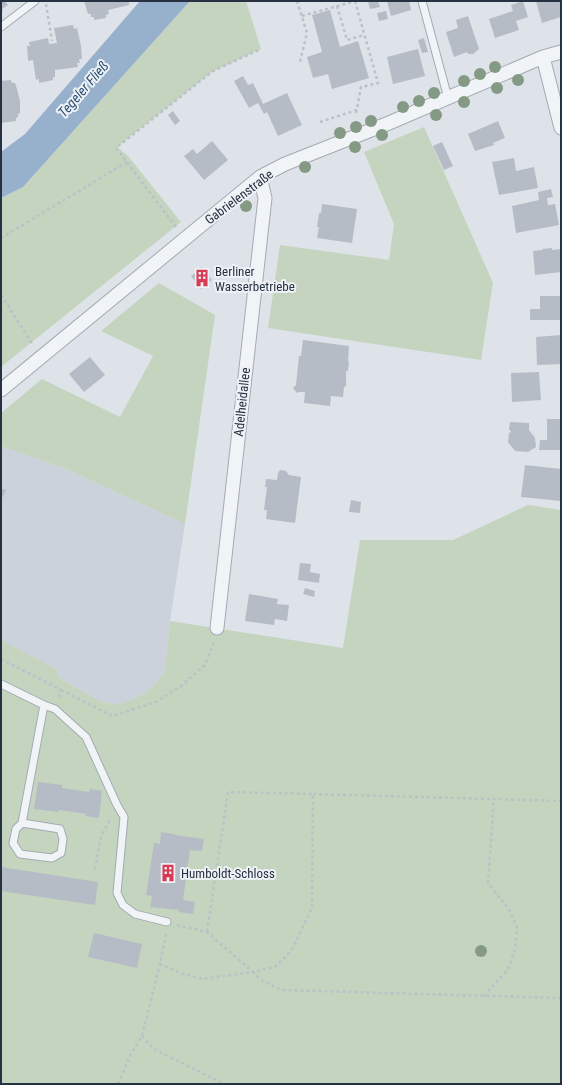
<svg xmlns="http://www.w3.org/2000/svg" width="562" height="1085" viewBox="0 0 562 1085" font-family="'Roboto Condensed',sans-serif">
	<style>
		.built { fill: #ccd2db }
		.green { fill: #c4d4bf }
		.water { fill: #97b1cc }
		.building { fill: #b5bcc6 }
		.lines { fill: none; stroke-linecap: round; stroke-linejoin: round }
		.service-casing { stroke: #a3aab3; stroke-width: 9 }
		.minor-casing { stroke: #a3aab3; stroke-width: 15 }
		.path { stroke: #bcc1c8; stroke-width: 2.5; stroke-dasharray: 3 3; stroke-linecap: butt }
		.service { stroke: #f1f4f7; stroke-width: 7 }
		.minor { stroke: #f1f4f7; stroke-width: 13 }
		.tree { fill: #849a85 }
		.labels { text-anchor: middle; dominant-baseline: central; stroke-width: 4; stroke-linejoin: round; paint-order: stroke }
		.street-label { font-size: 13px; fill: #263141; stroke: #eef2f6 }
		.poi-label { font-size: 13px; fill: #263141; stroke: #eef2f6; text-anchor: start }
		.water-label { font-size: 14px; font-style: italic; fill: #2d5078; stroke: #eef2f6 }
	</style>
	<rect width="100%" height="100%" fill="#dee3e9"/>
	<!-- built -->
	<path class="built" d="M1,446l63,22 121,56 -15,97 -5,49 -12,17 -17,11 -17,6 -17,-2 -41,-23 -6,-11 -54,-28z"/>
	<!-- green -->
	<path class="green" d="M190,1h56l15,48 -48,22 -96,76 11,9 53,66 -180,145v-169l22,-11z
		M424,127l69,156 -12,77 -213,-32 12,-83 109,15 5,-36 -30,-72z
		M159,283l56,32 -30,209 -121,-56 -63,-22v-33l41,-34 78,38 33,-61 -52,-25z
		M528,505l33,5v574h-560v-444l54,28 6,11 41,23 17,2 17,-6 17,-11 12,-17 5,-49 173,27 17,-108h93z"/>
	<!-- water -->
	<path class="water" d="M140,1h50l-167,186 -22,11v-46l24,-18z"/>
	<!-- building -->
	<path class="building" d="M1,1h4l3,4 -6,4 1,2 -2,3z
		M84,1h45v4l-21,5 1,4 -3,1v3l-12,2v-3h-3v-3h-3z
		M368,1h10l2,6 -10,2z
		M387,1h22l2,9 -20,6z
		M523,1l5,16 -12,4 3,9 -24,8 -6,-19 24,-8 -2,-6z
		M536,1h25v16l-19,6z
		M330,10l10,37 18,-6 11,37 -37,11 -4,-15 -15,4 -6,-21 15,-5 -10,-37z
		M386,11l2,8 -9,2 -2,-8z
		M468,16l11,33 -6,5h-5l-1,-2 -13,5 -8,-25 12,-4 -2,-8z
		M73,25l1,4 3,-1 4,18 1,13h-3l1,4h-3l1,4 -23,3v7h-2v3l-14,3v-4l-3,1 -3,-20 -5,1 -1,-15h3l-1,-4 19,-4 1,6 8,-1 -3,-15z
		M424,38l4,14 -6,1 -4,-13z
		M418,49l7,27 -32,8 -6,-27z
		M243,76l5,9 5,-2 10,21 24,-11 15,32 -24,11 -11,-24 -3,2 -6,-11 -9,5 -15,-27z
		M11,80l1,3h3l2,6 3,12v12l-2,1v3l-2,1v3l-15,2v-42z
		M173,111l7,10 -5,4 -7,-10z
		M498,121l7,17 -12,5 1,2 -19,6 -7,-17z
		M212,141l16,19 -24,20 -20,-24 9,-7 4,5z
		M442,142l11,24 -9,4 -11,-24z
		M514,158l2,13 18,-4 4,21 -39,7 -7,-33z
		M551,189l2,8 -6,1 1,7 7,-1 4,21 -43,8 -4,-27 27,-6 -1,-8z
		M322,204l35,5 -5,34 -35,-5 2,-11h-2l2,-14h2z
		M552,248v2l9,-1v23l-26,3 -2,-24 10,-1 -1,-1z
		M202,267l10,13 -11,9 -10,-13z
		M540,296h21v24h-31v-11h10z
		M561,335v29l-24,1 -1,-28z
		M303,340l46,6 -1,16h1l-1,9h-2v15l-2,1 -1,10 -12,-1 -1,10 -26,-3 1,-11h-6l-2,1 -4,-5 3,-3 3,-29h2z
		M90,357l15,18 -21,17 -15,-18z
		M539,372l2,28 -29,2 -1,-29z
		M547,419h14v31h-22l1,-10h7z
		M510,422l19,1v7l6,8 1,9 -8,5 -13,-1 -7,-9 1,-9 2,-1 -2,-3z
		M525,465l36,4v32l-40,-4z
		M280,470l6,1 3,4 12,2 -6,46 -29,-4 1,-9h-3l3,-23h-2l1,-8 11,1 1,-7z
		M1,488l5,2 -5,10z
		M351,500l10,2 -1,11 -11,-1z
		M300,563l11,1 -1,8 10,2 -1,9 -21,-3z
		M305,588l10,3 -1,6 -11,-3z
		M249,594l29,5 -1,5 12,1 -2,16 -12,-2 -1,6 -29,-4z
		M38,782l24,3v3l27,4 1,-3 12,2 -3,27 -14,-2 1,-2 -27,-4 -1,2 -24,-3z
		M161,832l14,2v1l29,4 -2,12 -12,-1 -7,50 12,2 -2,12 -14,-2v-2l-29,-3 2,-11 -6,-1 8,-52 6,1z
		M1,867l97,15 -3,23 -94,-14z
		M94,933l48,11 -5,24 -49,-11z"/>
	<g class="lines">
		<!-- service casing -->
		<g class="service-casing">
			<path id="service" d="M422,1l26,97
				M1,27l34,-26
				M1,684l43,21 11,4 31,28 31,68 7,12 -7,76 6,12 12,9 32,8
				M22,823l38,6 3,10 -2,14 -9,5 -32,-4 -7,-11 3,-14 6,-6 22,-118"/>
		</g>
		<!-- minor casing -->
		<g class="minor-casing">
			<path id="minor" d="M543,57l18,71
				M1,390l259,-213 25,-13 104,-41 154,-66 18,-5
				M217,628l48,-430 -5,-21"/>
		</g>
		<!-- path -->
		<path class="path" d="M297,1l10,32 -7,29
			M355,1l23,82 -17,4 -5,27
			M46,4l6,37
			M337,6l10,34 17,-5
			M302,16l53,-15
			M320,122l37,-12
			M176,227l-60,-79 97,-77 48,-22
			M1,238l126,-76
			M1,295l32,50
			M1,659l60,31 -3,9
			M61,690l51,26 44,-14 25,-16 24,-21 9,-23
			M313,794l248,7
			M95,869l6,-33 10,-18
			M177,925l30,7 46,40 22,-5 16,-16 21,-43 1,-114 -85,-2 -21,140
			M166,934l-6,30 20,9 22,6 51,-7 8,8 20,10 280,8
			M484,996l24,-27 7,-19 2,-23 -9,-19 -20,-25 6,-85
			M142,1036l12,13 70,35
			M118,1084l13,-30 11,-18 18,-72"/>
		<!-- service -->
		<use href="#service" class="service"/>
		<!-- minor -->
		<use href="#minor" class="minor"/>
	</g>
	<!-- trees -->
	<g class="tree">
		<circle cx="495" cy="67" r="6"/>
		<circle cx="480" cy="74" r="6"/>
		<circle cx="518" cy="80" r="6"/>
		<circle cx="464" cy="81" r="6"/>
		<circle cx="497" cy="88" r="6"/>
		<circle cx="434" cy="93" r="6"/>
		<circle cx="419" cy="101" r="6"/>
		<circle cx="464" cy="102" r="6"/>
		<circle cx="403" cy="107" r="6"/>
		<circle cx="436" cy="115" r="6"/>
		<circle cx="371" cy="121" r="6"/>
		<circle cx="356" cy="127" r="6"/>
		<circle cx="340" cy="133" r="6"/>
		<circle cx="382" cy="135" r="6"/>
		<circle cx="355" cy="147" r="6"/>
		<circle cx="305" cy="167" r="6"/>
		<circle cx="246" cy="206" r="6"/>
		<circle cx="481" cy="951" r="6"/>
	</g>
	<!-- icons -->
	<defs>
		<g id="building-bare" transform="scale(1.38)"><path d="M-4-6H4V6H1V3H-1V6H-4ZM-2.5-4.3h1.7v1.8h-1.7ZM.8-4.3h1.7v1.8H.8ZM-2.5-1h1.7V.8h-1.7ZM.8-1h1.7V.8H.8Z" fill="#d83a54" stroke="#eef2f6" stroke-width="2.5" paint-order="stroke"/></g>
	</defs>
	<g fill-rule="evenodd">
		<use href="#building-bare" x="202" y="278"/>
		<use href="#building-bare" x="168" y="873"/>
	</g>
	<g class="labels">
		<!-- street labels -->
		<g class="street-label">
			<text transform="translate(239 197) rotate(-37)">Gabrielenstraße</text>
			<text transform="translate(242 402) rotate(-84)">Adelheidallee</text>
		</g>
		<!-- poi labels -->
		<g class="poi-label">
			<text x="215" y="271">Berliner<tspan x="215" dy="15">Wasserbetriebe</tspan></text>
			<text x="181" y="873">Humboldt-Schloss</text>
		</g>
		<!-- water labels -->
		<g class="water-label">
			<text transform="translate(83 89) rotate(-49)">Tegeler Fließ</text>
		</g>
	</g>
	<!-- border -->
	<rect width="562" height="1085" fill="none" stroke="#263141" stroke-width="4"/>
</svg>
